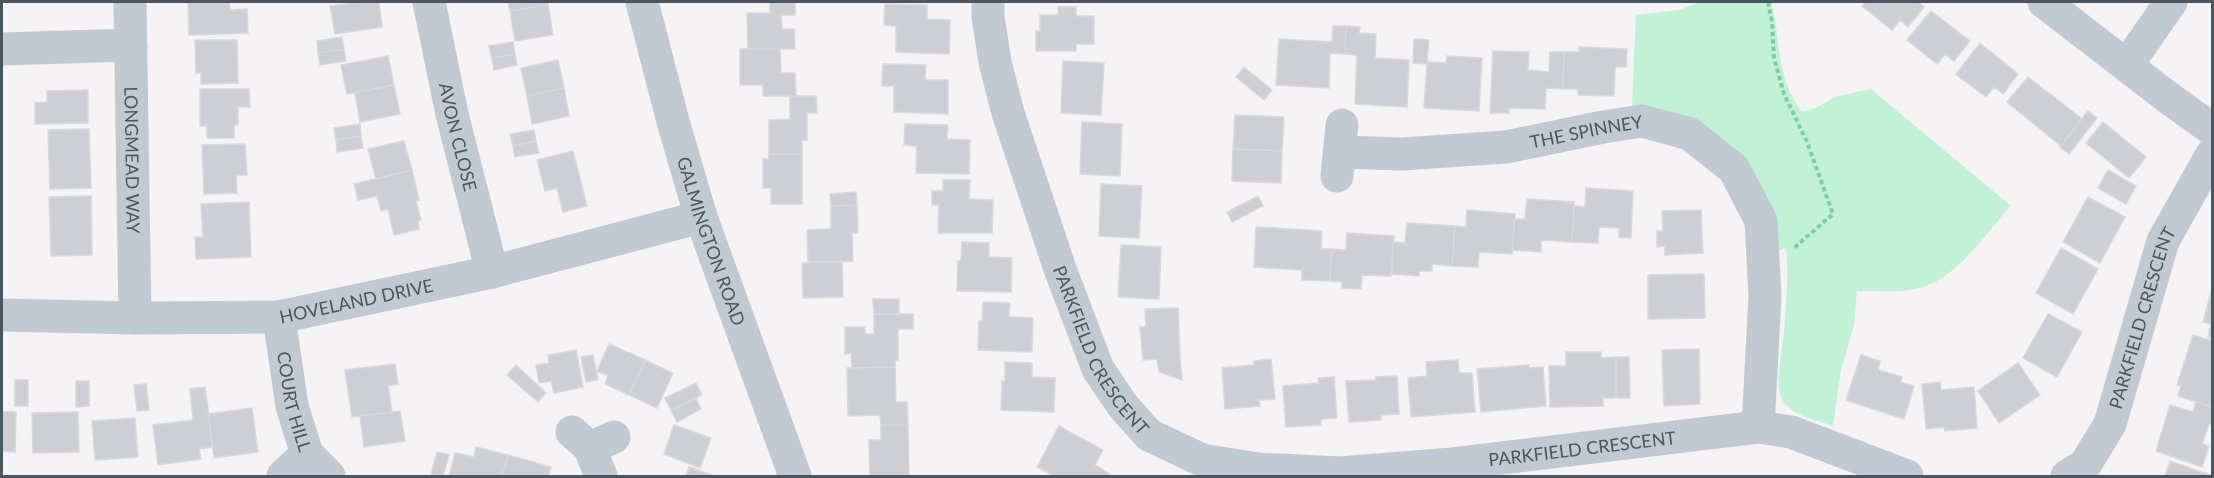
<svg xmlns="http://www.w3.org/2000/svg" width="2214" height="478" viewBox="0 0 2214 478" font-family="Lato,sans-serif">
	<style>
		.green { fill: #c3f1d5 }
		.building { fill: #cdcfd5; stroke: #d7d9de; stroke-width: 1.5 }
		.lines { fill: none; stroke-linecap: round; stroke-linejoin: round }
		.path { stroke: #7ad0a6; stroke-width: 4; stroke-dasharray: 4.5 3; stroke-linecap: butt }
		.street { stroke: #c1cad2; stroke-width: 33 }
		.labels { text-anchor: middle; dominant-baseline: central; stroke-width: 5; stroke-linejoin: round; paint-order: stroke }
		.street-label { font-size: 18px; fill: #4a5661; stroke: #fff }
	</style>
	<rect width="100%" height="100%" fill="#f5f3f3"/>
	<!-- green -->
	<path class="green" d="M1700,2h71c11,42 4,73 31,110l16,-5 16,-10 37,-8 140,117c-23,25 -49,64 -80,78 -22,10 -51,7 -74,7l-3,34 -13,45 -8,56c-15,-6 -41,-10 -50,-25 -10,-17 0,-50 1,-69 2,-27 5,-57 2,-84l-8,3 -36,-94 -24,-22 -27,-16 -59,-13 4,-91 43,-5z"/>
	<!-- building -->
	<path class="building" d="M195,2h34l1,8 17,-1 1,24 -59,2 -1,-32z
		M362,2h17l3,25 -47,7 -5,-28z
		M508,2h40v3l-38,6z
		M770,2h25v13h-14l1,14h12l1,20h-47l-1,-36h23z
		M1865,2h53l6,5 -16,20 -8,-7 -8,10 -30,-24z
		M885,4l42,1v14l23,1 -1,34 -53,-2v-26l-12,-1z
		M548,5l5,30 -38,6 -5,-30z
		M1058,7h18v9h18v28h-18v7h-40v-20h4v-16h18z
		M1931,11l39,30 -16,20 -9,-7 -8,10 -30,-24z
		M1333,26h13l-1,28 -15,-1 -1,35 -53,-3 3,-46 53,3z
		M1346,26l14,1 -1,6 17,1 -1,24 34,2 -2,47 -52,-3 2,-49 -12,-1z
		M342,37l2,12 -26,4 -1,-12z
		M1414,39l15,1 -2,22 19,1 1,-7 35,2 -3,53 -55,-3 3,-44 -14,-1z
		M195,40h42l1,43 -37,1v-11h-5z
		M513,42l2,12 -23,4 -3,-12z
		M1980,43l38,31 -15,20 -9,-7 -8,10 -30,-23z
		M1579,47l48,2 -1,18h-11l-1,29 -36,-1v-6h-15l1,-37h15z
		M344,49l2,12 -26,4 -2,-12z
		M740,49h40l1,24h14l1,23h-33v-11h-23z
		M1493,51l36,1 -1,18 21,2 1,-20h14l-1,37 -17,-1 -1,21 -36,-1v5h-19z
		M515,54l2,11 -23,5 -2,-12z
		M388,56l6,29 -47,9 -6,-29z
		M558,60l6,28 -37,8 -6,-28z
		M1063,61l41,2 -3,52 -40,-2z
		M883,64l43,1 -1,15h23v34l-54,-2v-26h-12z
		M1244,67l28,23 -8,10 -28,-23z
		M2028,77l54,42 -21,27 -54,-44z
		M394,85l6,29 -40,8 -5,-29z
		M564,88l5,28 -37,8 -5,-28z
		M200,89h49l1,18h-12v18h-4v13h-27v-12h-7z
		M88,90v33l-53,1v-21l12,-1v-11z
		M790,96h26l1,17h-10v27h-5v14h-33v-34l21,-1z
		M2088,111l9,7 -28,36 -9,-7z
		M1235,115l49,2 -2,34 -49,-2z
		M1082,122l40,2 -2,52 -40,-2z
		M2103,122l43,35 -17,21 -43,-35z
		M360,124l1,12 -25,4 -2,-12z
		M905,124l43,1 -1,14 23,1 -1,34 -53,-1 1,-27 -13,-1z
		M89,129l2,59 -41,1 -2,-59z
		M534,130l2,11 -23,5 -3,-12z
		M361,136l2,12 -26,4 -1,-12z
		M404,141l8,29 -36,9 -8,-30z
		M536,141l3,12 -24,4 -2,-11z
		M245,144l2,31h-11l1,18 -33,1 -2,-49z
		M1233,149l49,2 -1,32 -49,-2z
		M573,151l14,55 -24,6 -6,-24 -12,3 -8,-31z
		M769,154h33v50h-31v-16h-8v-29h6z
		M412,170l7,30 -3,1 5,19 -3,1 1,8 -25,6 -6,-26 -7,2 -4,-15 -19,4 -4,-16z
		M2108,170l28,16 -10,18 -28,-16z
		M943,180h27l-1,19 24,1 -1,33h-54l1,-28h-7v-14h11z
		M1101,184l41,2 -3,52 -40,-2z
		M1586,188l47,3 -2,47 -12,-1v-9l-20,-1 -1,16 -26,-1 2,-36 11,1z
		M856,192l1,13 -26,1 -1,-12z
		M91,196l1,59 -41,1 -2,-59z
		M1258,196l5,10 -31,16 -5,-10z
		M2088,197l37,20 -25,46 -37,-21z
		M1527,199l47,3 -2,40 -31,-2v12l-29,-2 2,-31h11z
		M249,202l2,55 -55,2 -1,-22h8l-2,-33z
		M857,205l1,28h-6l1,28 -45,1 -1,-32 24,-1v-23z
		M1467,210l48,4 -3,40 -33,-2 -1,15 -26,-1 3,-40 11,1z
		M1701,210l2,43 -38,2v-9l-8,1v-16h6l-1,-20z
		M1407,223l48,3 -3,40 -20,-2v7h-13v5l-27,-2 1,-32 12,1z
		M1256,227l66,4 -1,18h11l-2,32 -28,-1v-10l-48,-3z
		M1347,233l47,3 -3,40 -29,-1 -1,14 -19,-1v-6l-12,-1 2,-32 14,1z
		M962,242l27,1v14l23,1 -1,34 -54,-1 1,-30h3z
		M1121,245l40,2 -2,52 -41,-2z
		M2061,248l37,21 -25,45 -37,-21z
		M842,262l1,35 -40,1 -1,-35z
		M1704,274l1,44 -57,1v-44z
		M2212,289v49l-4,-1 3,-13 -8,-2z
		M873,299h26v15h-25z
		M983,302l27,1 -1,14 24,1 -1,34 -54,-2 1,-29h3z
		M1178,308l2,50 2,22 -23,-8 -2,-13 -14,1 -3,-33h6l-1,-18z
		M874,314h39v15h-15v31h-3v7l-43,1 -1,-15 -6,1v-27h20v7h9z
		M2048,314l34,18 -25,45 -34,-19z
		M2193,335l19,6v66l-34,-11 3,-10 -4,-1z
		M609,344l36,16 -16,35 -24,-11 3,-8 -11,-5z
		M1699,349l1,55 -36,2 -2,-56z
		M576,350l7,37 -29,6 -3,-12 -12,2 -3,-18 13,-2 -1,-8z
		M1566,352h35v6l15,-1v41h-13v8l-53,1 -1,-41h17z
		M593,355l5,25 -12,2 -5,-25z
		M1861,355l19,6 -2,9 24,7 -2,5 14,4 -10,33 -58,-19z
		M1616,357h13l1,41h-14z
		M1271,359l4,40 -16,1 1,6 -35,3 -3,-41 32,-3v-4z
		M645,360l28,13 -16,35 -28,-13z
		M1458,360l1,13h13l3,39 -64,5 -3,-39 19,-2 -1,-14z
		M1005,362l27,1v14l23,1 -1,34 -53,-2 1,-29h3z
		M2018,363l22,32 -41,28 -21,-32z
		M395,364l3,20 -10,2 4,26 -40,5 -7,-47z
		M516,365l30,28 -8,9 -31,-27z
		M1529,365v3l14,-1 3,39 -65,6 -4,-43z
		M895,367l1,35h11l1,23h-27l-1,-10 -32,1 -1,-48z
		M1397,376l2,38 -18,1v5l-32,2 -3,-41 30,-1v-3z
		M1334,377l3,41 -16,1v6l-35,2 -3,-41 36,-3 -1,-5z
		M15,380h13v26h-13z
		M76,381h13v25l-13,1z
		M1940,382l1,8 33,-3 3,41 -32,3 -1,-4 -18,2 -4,-45z
		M696,383l6,12 -31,15 -6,-12z
		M146,384l3,26 -12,1 -3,-26z
		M205,387l8,60 -14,2 2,10 -43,6 -5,-40 40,-5 -3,-31z
		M696,398l5,11 -24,13 -6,-12z
		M2196,402l16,5v18l-3,-1 -7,20 7,2 -7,21 -46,-16 14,-46 23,7z
		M252,408l6,44 -44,6 -6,-44z
		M400,411l5,30 -41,6 -4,-31z
		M2,412h14l-1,40 -13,-1z
		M78,412l1,40 -46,1 -1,-40z
		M135,418l3,39 -43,3 -3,-39z
		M674,425l37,13 -11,30 -36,-14z
		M881,425h27l1,51h-39l-1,-36h12z
		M1059,426l44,24 -8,15 15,9 -2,2h-54l-17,-9z
		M476,447l32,8 -6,21h-53l6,-23 19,4z
		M437,452l12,3 -6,21 -12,-2z
		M508,455l43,12 -3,9h-46z
		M2170,461l40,14v1h-45z
		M689,467l26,9h-29z"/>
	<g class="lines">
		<!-- path -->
		<path class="path" d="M1768,2l4,20 2,36 10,36 23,48 26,72 -39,34"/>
		<!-- street -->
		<g class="street">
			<path id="s1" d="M130,2l5,316"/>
			<path id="s2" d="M429,2l23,112 40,158"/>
			<path id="s3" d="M642,2l32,123 27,92 94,259"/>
			<path id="s4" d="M988,2v15l7,45 13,51 52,156 38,100 25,37 26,29 53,25 56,9 82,4 112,-9 306,-37 33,5 116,44"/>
			<path d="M2044,2l122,94 46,33"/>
			<path d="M2,49l129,-4"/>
			<path d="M2127,65l44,-63"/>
			<path id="s5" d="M1340,152l62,2 104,-7 97,-20 39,-6 48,13 44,35 27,52 4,75 -7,131"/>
			<path d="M1337,176l5,-51"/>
			<path id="s6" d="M2,315l133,3 144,-1 213,-45 209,-55"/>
			<path id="s7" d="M279,317l13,89 15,48 22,22"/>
			<path d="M572,432l18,16 24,-11"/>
			<path d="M590,448l11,28"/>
			<path d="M283,476l24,-22"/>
			<path id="s8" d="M2067,476l18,-11 25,-41 53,-183 49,-87"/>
		</g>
	</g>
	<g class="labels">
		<!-- street labels -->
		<g class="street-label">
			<text stroke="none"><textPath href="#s5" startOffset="248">THE SPINNEY</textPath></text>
			<text stroke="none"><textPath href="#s2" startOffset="138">AVON CLOSE</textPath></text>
			<text stroke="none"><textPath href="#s1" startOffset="158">LONGMEAD WAY</textPath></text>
			<text stroke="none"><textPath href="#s3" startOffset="249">GALMINGTON ROAD</textPath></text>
			<text stroke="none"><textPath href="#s6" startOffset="356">HOVELAND DRIVE</textPath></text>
			<text stroke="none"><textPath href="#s8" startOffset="180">PARKFIELD CRESCENT</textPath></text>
			<text stroke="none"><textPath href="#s4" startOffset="369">PARKFIELD CRESCENT</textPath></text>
			<text stroke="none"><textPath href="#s7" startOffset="86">COURT HILL</textPath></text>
			<text stroke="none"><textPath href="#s4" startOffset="909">PARKFIELD CRESCENT</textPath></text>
		</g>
	</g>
	<!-- border -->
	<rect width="2214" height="478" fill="none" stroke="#4a5661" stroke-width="6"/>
</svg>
